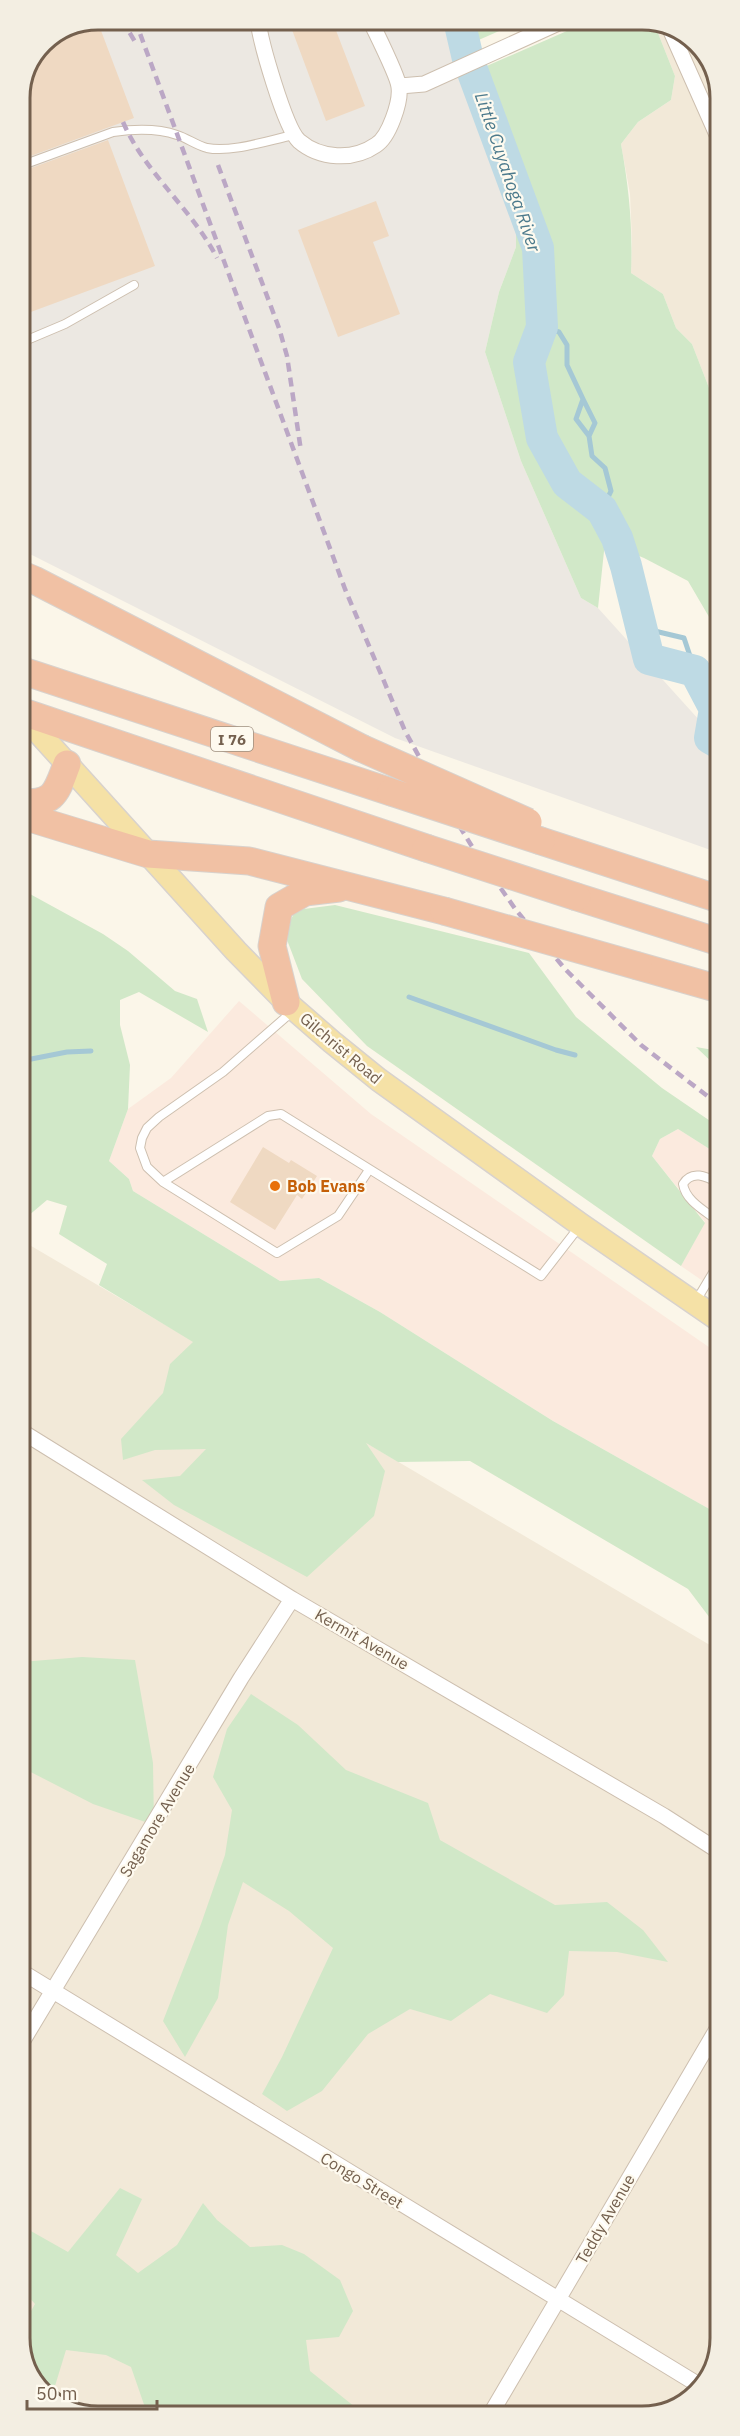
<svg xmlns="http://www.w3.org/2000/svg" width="740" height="2436" viewBox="0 0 740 2436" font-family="'IBM Plex Sans',sans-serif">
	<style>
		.residential { fill: #f2e9d8 }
		.commercial { fill: #fbeade }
		.industrial { fill: #ece8e2 }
		.green { fill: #d1e8c8 }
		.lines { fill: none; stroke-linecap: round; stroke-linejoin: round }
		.stream { stroke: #a5c8d5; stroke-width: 5 }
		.river { stroke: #bedae4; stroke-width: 32 }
		.building { fill: #efd9c2 }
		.service-casing { stroke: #cdbfaf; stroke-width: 10 }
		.minor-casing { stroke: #cdbfaf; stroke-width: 17 }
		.primary-casing { stroke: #d8d2cd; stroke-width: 25 }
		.motorway-casing { stroke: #d8d2cd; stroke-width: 29 }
		.service { stroke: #fff; stroke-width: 8 }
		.minor { stroke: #fff; stroke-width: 15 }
		.primary { stroke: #f5e1a6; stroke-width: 22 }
		.motorway { stroke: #f1c1a4; stroke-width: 27 }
		.rail { stroke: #bba7c5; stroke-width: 4.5; stroke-dasharray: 9 6; stroke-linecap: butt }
		.motorway-bridge-casing { stroke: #d8d2cd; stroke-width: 29; stroke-linecap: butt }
		.motorway-bridge { stroke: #f1c1a4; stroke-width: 27 }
		.food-dot { fill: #e8710a; stroke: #fefaef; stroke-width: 2 }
		.labels { text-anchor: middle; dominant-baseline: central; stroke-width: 4.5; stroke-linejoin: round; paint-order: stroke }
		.shield { fill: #fefaef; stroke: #9d8e7e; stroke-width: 1.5 }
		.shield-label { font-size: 15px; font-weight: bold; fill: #74604e }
		.street-label { font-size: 16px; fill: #74604e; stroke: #fefaef }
		.food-label { font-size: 16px; font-weight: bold; fill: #c56008; stroke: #fefaef; text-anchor: start }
		.water-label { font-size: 18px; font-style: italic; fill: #4c7a8c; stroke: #fefaef }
		.rim { fill: none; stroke: #74604e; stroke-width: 3 }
	</style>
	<rect width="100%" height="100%" fill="#fbf6e9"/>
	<!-- residential -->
	<path class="residential" d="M654,23l39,16 25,39v333l-26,-67 -16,-16 -13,-34 -32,-21 1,-31 -2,-48 -9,-50 17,-22 33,-22 4,-24z
		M21,1240l699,411v687l-16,48 -42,28 -569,2 -46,-19 -25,-39z"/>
	<!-- commercial -->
	<path class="commercial" d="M239,1001l132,113 348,240 1,161 -167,-94 -173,-109 -61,-34 -39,3 -147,-90 -4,-12 -20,-18 19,-52 43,-31z
		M678,1129l41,26v137l-38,-26 24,-44 -53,-66 8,-17z"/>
	<!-- industrial -->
	<path class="industrial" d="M98,20h361l14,52 43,117v58l-17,45 -14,60 36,109 60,137 17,10 121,134v111l-324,-115 -375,-189v-451l23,-56z"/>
	<!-- green -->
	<path class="green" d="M459,20h65l-59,26z
		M592,20h55l7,3 21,53 -4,24 -33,22 -17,22c8,44 12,85 10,129l32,21 13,34 16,16 26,67v53l-3,28 3,3 1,139 -31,-53 -44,-23 -39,-16 -7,66 -17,-10 -60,-137 -36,-109 14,-60 17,-45v-58l-43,-117z
		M20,878l10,16 73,40 25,17 47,40 22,8 11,33 -69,-40 -19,8v25l10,40 -2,44 -19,52 20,18 4,12 147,90 39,-3 61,34 173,109 167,94v136l-3,-1 2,-20 -31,-41 -218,-128 -72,1 -32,-19 19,28 -11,45 -67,61 -133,-72 -32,-25 38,-4 26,-27 -51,1 -32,10 -2,-21 42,-46 7,-29 23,-22 -94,-57 8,-21 -48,-30 8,-28 -20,-6 -26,22z
		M335,905l194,48 47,64 86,71 57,39v28l-41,-26 -18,10 -8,17 53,67 -24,43 -314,-220 -65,-67 -18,-47 12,-22z
		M696,1047l23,4v18z
		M82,1657l53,3 18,103 1,62 -61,-21 -72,-37v-105z
		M717,1677l3,1v92l-8,-44z
		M251,1694l47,31 48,45 82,33 12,37 115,65 52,-3 36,28 25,32 -51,-10 -48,-1 -5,44 -17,18 -57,-19 -39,27 -41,-12 -42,25 -46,57 -35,20 -25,-17 20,-37 51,-109 -44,-37 -46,-29 -15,43 -10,73 -33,59 -22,-36 38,-97 24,-69 7,-45 -19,-33 14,-48z
		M120,2188l22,11 -26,56 22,18 39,-28 26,-42 14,17 33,27 32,-2 22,9 36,26 13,31 -14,26 -33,3 4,31 55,44 -217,1 -17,-49 -25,-12 -40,-5 -15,49 -4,-2 -25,-39v-31l13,-23 -13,-15v-63l46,26z"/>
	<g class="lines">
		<!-- stream -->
		<path class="stream" d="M542,327l17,5 8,13v20l16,34 -7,20 13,17 3,20 13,12 6,23 -9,19
			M583,399l12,24 -6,13
			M642,628l42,10 11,33
			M409,997l147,53 19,5
			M21,1061l46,-9 24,-1"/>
		<!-- river -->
		<path class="river" d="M459,20l9,39 70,189 4,79 -13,35 13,76 25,45 35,27 15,28 9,28 23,93 46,12 20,38 -5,29 9,5"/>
	</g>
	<!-- building -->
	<path class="building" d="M97,20l37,98 -114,42v-62l23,-56z
		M309,20h23l33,86 -39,15 -35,-94z
		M108,140l47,126 -135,50v-144z
		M376,201l13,35 -16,6 27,72 -62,23 -40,-107z
		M263,1147l26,16 2,-3 26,16 -15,23 -5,-4 -22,35 -45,-28z"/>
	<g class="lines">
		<!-- service casing -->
		<g class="service-casing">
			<path id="service" d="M20,166l93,-34c21,-3 44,-4 64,3 10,3 19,10 30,13 25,5 62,-8 87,-13
				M20,343l45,-19 69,-39
				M294,1010l-71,62 -64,45 -12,11 -5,10 -2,10 7,19 16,15 114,71 61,-37 31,-46
				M163,1182l105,-66 13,-2 260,162 38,-49
				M719,1183c-12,-6 -27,-14 -36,1 3,18 23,27 36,38
				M696,1301l21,-35 2,2"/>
		</g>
		<!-- minor casing -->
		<g class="minor-casing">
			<path id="minor" d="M258,20c2,21 27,108 41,121 21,18 54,20 77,4 13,-8 25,-43 23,-58 -1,-11 -23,-54 -29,-67
				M670,29l48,108
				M400,86l24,-2 141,-64
				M21,1431l271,168 372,217 56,36
				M22,1972l680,415
				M22,2042l219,-364 51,-79
				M490,2415l230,-391"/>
		</g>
		<!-- primary casing -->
		<g class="primary-casing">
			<path id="primary" d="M20,712l216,239 50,51 46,40 47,38 202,145 138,95"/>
		</g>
		<!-- motorway casing -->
		<g class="motorway-casing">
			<path id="motorway" d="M20,574l14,6 327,168
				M20,670l371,122
				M20,711l406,137
				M20,803c35,1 36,-10 47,-39
				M20,815l128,39 101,7 195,50
				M541,841l178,58
				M577,897l142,45
				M638,966l81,23
				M286,1002l-14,-56 7,-39 26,-15 34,-4"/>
		</g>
		<!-- service -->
		<use href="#service" class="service"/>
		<!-- minor -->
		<use href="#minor" class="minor"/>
		<!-- primary -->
		<use href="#primary" class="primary"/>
		<!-- motorway -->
		<use href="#motorway" class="motorway"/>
		<!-- rail -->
		<path class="rail" d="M122,20l15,25
			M135,20l210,569 60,142 34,62 37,60 40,57 49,59 76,76 78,60
			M123,122c22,51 69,87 94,136
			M218,165l61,163 8,28 14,95"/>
		<!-- motorway-bridge casing -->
		<g class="motorway-bridge-casing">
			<path id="motorway-bridge" d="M361,748l167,74
				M391,792l150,49
				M426,848l151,49
				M444,911l194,55"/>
		</g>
		<!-- motorway-bridge -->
		<use href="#motorway-bridge" class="motorway-bridge"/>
	</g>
	<!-- markers -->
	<circle class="food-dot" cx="275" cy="1186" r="6"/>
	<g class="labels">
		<!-- shield labels -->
		<rect class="shield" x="211" y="727" width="42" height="24" rx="4.5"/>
		<g class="shield-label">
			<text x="232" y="739">I 76</text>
		</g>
		<!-- street labels -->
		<g class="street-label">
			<text transform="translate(341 1048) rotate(40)">Gilchrist Road</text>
			<text transform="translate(362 1639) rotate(30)">Kermit Avenue</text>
			<text transform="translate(157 1820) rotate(-59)">Sagamore Avenue</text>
			<text transform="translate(362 2180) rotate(31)">Congo Street</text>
			<text transform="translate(605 2219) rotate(-60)">Teddy Avenue</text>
		</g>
		<!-- food labels -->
		<g class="food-label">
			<text x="287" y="1186">Bob Evans</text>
		</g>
		<!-- water labels -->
		<g class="water-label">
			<text transform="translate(508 172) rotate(71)">Little Cuyahoga River</text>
		</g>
	</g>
	<!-- crop -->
	<path d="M0 0H740V2436H0ZM98 30H642A68 68 0 0 1 710 98V2338A68 68 0 0 1 642 2406H98A68 68 0 0 1 30 2338V98A68 68 0 0 1 98 30Z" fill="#f3eee2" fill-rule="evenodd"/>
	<path class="rim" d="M98 30H642A68 68 0 0 1 710 98V2338A68 68 0 0 1 642 2406H98A68 68 0 0 1 30 2338V98A68 68 0 0 1 98 30Z"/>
	<!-- scale -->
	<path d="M27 2400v9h130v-9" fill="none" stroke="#74604e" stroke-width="3"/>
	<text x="36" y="2400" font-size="18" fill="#74604e" stroke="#fefaef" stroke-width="4.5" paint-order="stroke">50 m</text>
</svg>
